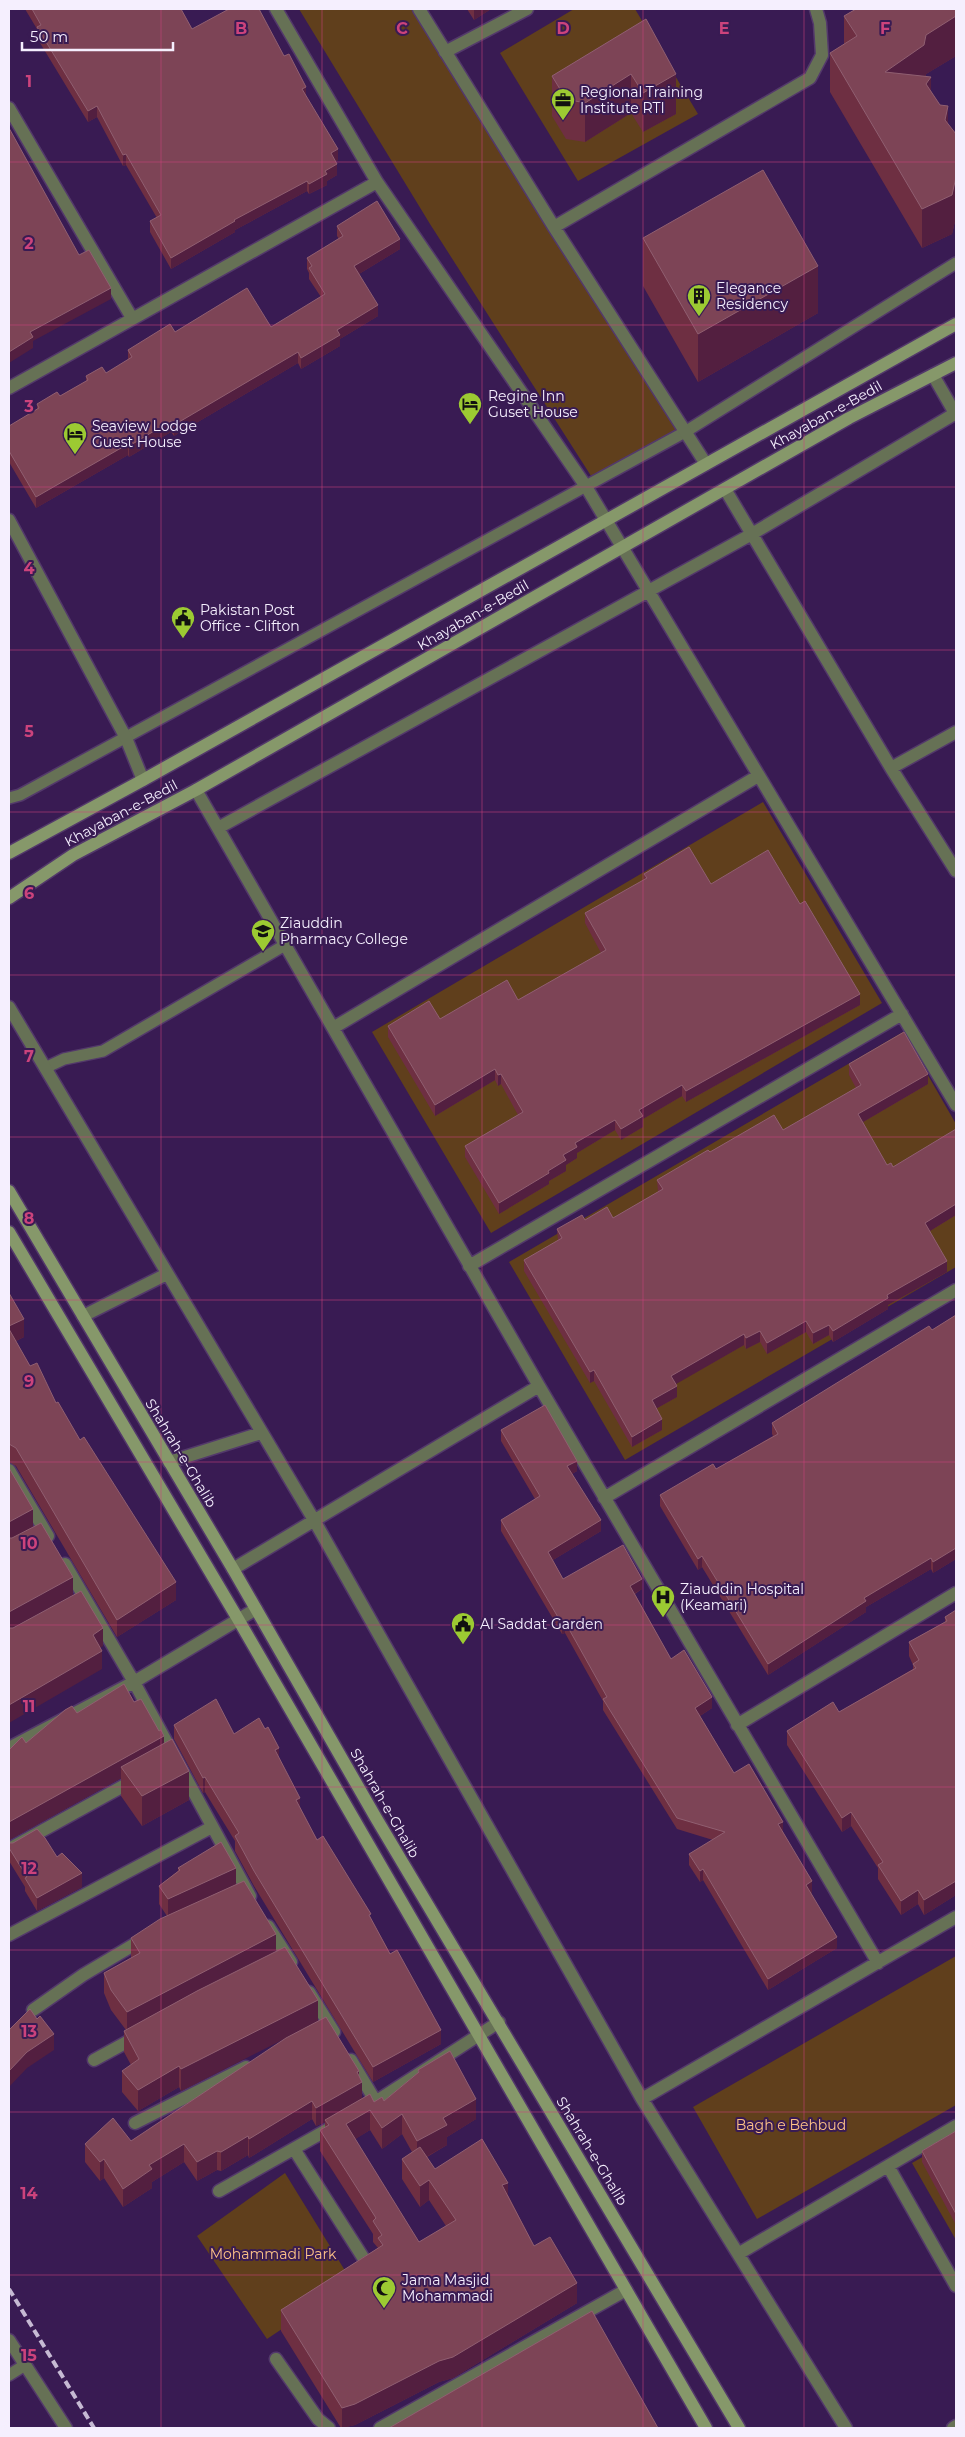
<svg xmlns="http://www.w3.org/2000/svg" width="965" height="2437" viewBox="0 0 965 2437" font-family="Montserrat,sans-serif">
	<style>
		.green { fill: #603f1c }
		.lines { fill: none; stroke-linecap: round; stroke-linejoin: round }
		.service-casing { stroke: #53396b; stroke-width: 14 }
		.minor-casing { stroke: #53396b; stroke-width: 15 }
		.secondary-casing { stroke: #53396b; stroke-width: 15 }
		.service { stroke: #667155; stroke-width: 11 }
		.minor { stroke: #667155; stroke-width: 12 }
		.secondary { stroke: #86986a; stroke-width: 12 }
		.rail { stroke: #c6bad3; stroke-width: 4; stroke-dasharray: 8 4; stroke-linecap: butt }
		.wall { fill: #6e2f42; fill-rule: evenodd }
		.shaded-wall { fill: #531f40 }
		.building { fill: #7d4456; stroke: #905f71 }
		.grid { fill: none; stroke: #cc437c; stroke-width: 1; stroke-opacity: 0.55 }
		.labels { text-anchor: middle; dominant-baseline: central; stroke-width: 4; stroke-linejoin: round; paint-order: stroke }
		.poi-label { font-size: 14px; fill: #f5effe; stroke: #391b53; text-anchor: start }
		.street-label { font-size: 14px; fill: #f5effe; stroke: #391b53 }
		.park-label { font-size: 14px; fill: #fec387; stroke: #391b53 }
		.grid-label { font-size: 16px; text-anchor: middle; font-weight: bold; fill: #cc437c; stroke: #391b53; stroke-width: 4; stroke-linejoin: round; paint-order: stroke }
	</style>
	<rect width="100%" height="100%" fill="#391b53"/>
	<!-- green -->
	<path class="green" d="M299,9h115l271,423 -92,47 -163,-255z
		M574,9h61l63,105 -120,67 -78,-128z
		M763,802l119,201 -391,230 -119,-201z
		M903,1032l53,92v143l-331,193 -116,-198z
		M956,1956v149l-199,114 -64,-112z
		M956,2138v102l-44,-77z
		M285,2173l67,109 -85,57 -70,-103z"/>
	<g class="lines">
		<!-- service casing -->
		<g class="service-casing">
			<path id="service" d="M9,798l11,-3 665,-363 271,-169
				M45,1068l19,-9 39,-8 182,-106
				M9,2375l16,-10"/>
		</g>
		<!-- minor casing -->
		<g class="minor-casing">
			<path id="minor" d="M276,9l101,173 208,303 371,620
				M419,9l135,218 152,237
				M445,52l82,-43
				M9,108l123,210
				M554,227l256,-149 12,-23 -2,-32 -4,-14
				M933,375l23,40
				M9,388l368,-206
				M725,489l166,279 65,103
				M9,520l117,218 17,42
				M891,768l65,-36
				M196,790l343,596 339,577
				M218,828l534,-294 204,-121
				M9,1007l305,513 328,579 204,329
				M333,1028l425,-252
				M469,1266l433,-252
				M83,1316l84,-42
				M169,1462l92,-29
				M9,1470l39,66
				M604,1498l352,-208
				M65,1564l69,118 116,214
				M233,1569l306,-183
				M737,1725l219,-132
				M9,1748l125,-66 122,-73
				M9,1849l127,-70
				M268,1926l23,36
				M9,1935l203,-108
				M309,1992l25,40
				M33,2010l50,-35 62,-37
				M94,2060l44,-24
				M351,2060l25,42
				M642,2099l314,-182
				M369,2106l130,-84
				M135,2123l111,-56
				M294,2149l70,110
				M888,2166l68,120
				M219,2191l115,-65
				M738,2254l218,-128
				M9,2340l57,88
				M276,2359l42,60 11,9
				M380,2428l246,-138
				M953,2428l3,-2"/>
		</g>
		<!-- secondary casing -->
		<g class="secondary-casing">
			<path id="secondary" d="M9,853l134,-73 813,-456
				M9,898l64,-43 123,-65 653,-372 107,-55
				M9,1191l224,378 143,249 363,610
				M9,1232l229,387 468,809"/>
		</g>
		<!-- service -->
		<use href="#service" class="service"/>
		<!-- minor -->
		<use href="#minor" class="minor"/>
		<!-- secondary -->
		<use href="#secondary" class="secondary"/>
		<!-- rail -->
		<path class="rail" d="M9,2289l85,139"/>
	</g>
	<!-- wall -->
	<path class="wall" d="M25,9h156l11,20 114,67 32,64 -2,1 1,14 -10,6v4l-18,9 -2,-3 -72,39v2l-64,37 -21,-37v-11l7,-3 -31,-53 -3,1 -26,-49 -9,5 -51,-84v-9z
		M467,9h24l-17,11z
		M956,9v47l-30,18v2l5,15 17,33 8,10v83l-4,17 -30,14 -92,-156v-39l14,-9v-28z
		M646,19l30,95 -33,18 -12,-19 -46,29 -19,-3 -14,-23v-40z
		M337,226l63,23 -41,25 19,42 -38,23v7l-39,23 -3,-6 -124,73 -3,-4 -42,25 -1,-2 -92,53 -27,-46v-36l28,-17v-5l23,-8 26,-15v-5l20,-3 22,-13v-10l47,-18 96,-5 50,-30 -12,-18v-6l-2,-4v-11l32,-19 -2,-3z
		M643,238l175,75 -120,69 -55,-96z
		M644,874l67,10 89,20 60,101 -174,97 -4,-6 -39,23v8l-22,13 -6,-10 -38,23v5l-11,7v6l-17,10v3l-50,30 -34,-57v-11l53,-31 -17,-31 -3,2 -3,-6 -60,36 -47,-79v-11l52,-7 78,-19 83,-47 -16,-30v-10l59,-33z
		M849,1064l79,20 -65,38 24,43 6,2 63,-38v86l-26,16 17,41 -59,33v4l-55,33 -4,-7 -16,9 -7,-12 -39,22 -7,-12 -14,7 -2,-4 -69,39 2,13 -20,11 5,22 -30,17 -38,-66 -4,2 -66,-112v-11l34,-19 -1,-12 28,-9 28,-2 45,-26 -1,-12 53,-28 73,-22 73,-42 -7,-13z
		M9,1293l15,44 -8,4 14,25 26,37 120,197 -59,37 -101,-171 -7,-4z
		M956,1315v244l-23,14 -2,-4 -65,38v5l-98,63 -66,-108 -4,3 -38,-64v-11l56,-26 57,-33 -1,-2v-11l160,-93z
		M501,1430l76,41 -5,3 29,57 -48,29 10,19 79,10 -7,5 36,65 41,49 -12,8 34,57 49,59 29,60 -1,1 26,55 -69,42 -65,-110 -3,2 -11,-17v-11l24,-14 -36,-11 -74,-119v-9l-38,-68 -3,1 -61,-103v-11l34,-21 -34,-58z
		M956,1610v285l-32,20 -6,-11 -17,11 -23,-36v-11l-27,-42 -9,6 -55,-87v-14l52,-19 74,-43v-4l-4,-9v-14l36,-20v-5z
		M134,1702l30,41 25,57 -47,26 -21,-30v-18l-112,62v-90l17,-7 51,-30z
		M174,1725l105,33 21,50 17,32 54,79 70,125 -68,38 -119,-196 -19,-35v-10l-30,-49 -2,1 -29,-54z
		M9,1843l48,14 25,30 -45,24 -12,-20v-4l-16,-26z
		M178,1868l58,16 40,67 42,70 41,55 3,23 12,3 10,-1 34,-28v-3l58,49 -29,18v8l-20,12 8,12 73,26 26,51 43,57 -124,75 -14,4 -84,43 -14,3 -60,-97v-21l97,-62 -5,-6v-8l-53,-83v-21l5,-2v-6l-9,4 -4,-7 -63,39 -1,-3 -27,16 -4,-1 -20,11 -13,-19 -32,20v6l-29,19 -19,-29 -4,3 -15,-19v-18l46,-3 169,-111 -119,61 -2,-4 -41,24 -16,-19v-21l9,-6 -7,-13v-21l2,-1 -15,-20 -7,-17v-20l27,-15v-20l36,-22 -8,-12v-18l19,-15zM370,2130l12,19 20,-15 10,18 -10,7v20l18,28 9,-7 17,26 -27,16 -64,-103z
		M956,2131v94l-34,-63v-11z"/>
	<!-- shaded-wall -->
	<path class="shaded-wall" d="M474,9h17l-17,11z
		M956,16v40l-30,18 -2,10 -39,-12 41,-37z
		M631,74v39l-46,29v-39z
		M676,74v40l-33,18v-39z
		M931,77v39l-5,-32z
		M306,87v11l-4,-9z
		M97,106v11l-9,5v-11z
		M948,106v40l-3,-26z
		M338,149v11l-7,3v-10z
		M126,154v11l-3,1v-11z
		M337,164v11l-10,6v4l-18,9v-10l16,-13z
		M956,177v40l-4,17 -30,14v-39z
		M307,181v10l-72,39v2l-64,37v-11l63,-38z
		M400,239v10l-46,28v-11z
		M818,266v47l-120,69v-48z
		M111,288v11l-78,42v7l-24,15v-11l21,-20z
		M378,305v11l-38,23v7l-39,23v-11l36,-28z
		M298,352v11l-124,73v-11z
		M171,421v11l-42,25v-11z
		M128,444v11l-92,53v-11z
		M860,994v11l-174,97v-11z
		M495,1069v11l-60,36v-11z
		M501,1074v10l-3,2v-11z
		M928,1074v10l-70,41v-11z
		M682,1085v11l-39,23v8l-22,13v-11l18,-19z
		M615,1120v10l-38,23v5l-11,7v6l-17,10v3l-50,30v-11l49,-32 27,-28z
		M956,1204v11l-31,19v-11z
		M947,1261v11l-59,33v4l-55,33v-11l54,-36z
		M24,1319v18l-15,7v-18z
		M806,1321v11l-39,22v-11z
		M829,1325v10l-16,9v-11z
		M760,1331v11l-14,7v-11z
		M744,1334v11l-73,42v-11z
		M594,1370v11l-4,2v-11z
		M677,1386v11l-25,14v-11z
		M662,1419v11l-30,17v-10z
		M577,1461v10l-10,6v-11z
		M33,1509v18l-24,13v-18z
		M601,1520v11l-53,32v-11z
		M956,1548v11l-23,14v-11z
		M702,1556v11l-4,3v-11z
		M931,1558v11l-65,38v5l-98,63v-11l96,-66z
		M73,1577v18l-64,35v-18z
		M642,1579v10l-12,7v-10z
		M176,1582v18l-59,37v-17z
		M565,1622v11l-3,1v-10z
		M103,1628v18l-10,7v-18z
		M102,1651v18l-93,54v-18z
		M712,1697v11l-17,11v-11z
		M164,1736v18l-43,13v11l-112,62v-18z
		M279,1748v15l-4,-13z
		M189,1771v29l-47,26v-30z
		M205,1777v15l-2,1v-15z
		M300,1798v14l-4,-12z
		M851,1812v14l-9,6v-14z
		M783,1822v10l-5,-8z
		M236,1868v18l-68,31v-18z
		M703,1869v11l-3,2v-11z
		M82,1873v14l-45,24v-13z
		M812,1881v11l-6,4v-11z
		M956,1881v14l-32,20v-15z
		M918,1890v14l-17,11v-14z
		M276,1934v20l-149,78v-20z
		M837,1937v11l-69,42v-11z
		M318,2000v22l-137,69v-22z
		M441,2030v14l-68,38v-15z
		M54,2034v16l-27,18 -18,19v-16l18,-19z
		M179,2066v21l-41,24v-21z
		M359,2071v13l3,-2v19l-37,19v2l-9,4v-18z
		M476,2099v20l-29,18v8l-30,17v-21l26,-23z
		M312,2101v18l-63,39v-19z
		M370,2110v20l-24,15v-21z
		M402,2114v20l-20,15v-21z
		M248,2136v19l-27,16v-19z
		M184,2144v18l-32,20v6l-29,19v-18l26,-24z
		M217,2151v19l-20,11v-19z
		M104,2159v19l-4,3v-19z
		M429,2180v20l-9,7v-21z
		M508,2183v20l-6,-18z
		M577,2283v20l-124,75 -14,4 -84,43 -13,3v-20z"/>
	<!-- building -->
	<path class="building" d="M32,9h149l11,20 37,-20h30l25,47 5,-2 17,33 -4,2 36,60 -7,4 6,11 -12,7 2,3 -18,10 -2,-3 -73,39 1,1 -64,37 -21,-37 11,-6 -35,-61 -3,1 -26,-49 -9,5 -51,-84 4,-2z
		M856,9h100v7l-30,19 -2,10 -39,27 46,5 -5,7 14,21 8,1 -3,14 11,14v43l-4,18 -30,14 -92,-156 27,-17 -13,-20z
		M646,19l30,55 -33,19 -12,-19 -46,29 -19,-4 -14,-23z
		M9,128l70,127 10,-5 22,38 -81,44 3,5 -24,15z
		M763,170l55,96 -120,68 -55,-96z
		M377,201l23,38 -46,27 24,39 -41,25 3,5 -39,23 -3,-6 -124,73 -3,-4 -42,25 -1,-2 -92,53 -27,-46v-25l30,-18 -2,-4 20,-12 3,4 28,-16 -2,-4 16,-9 4,6 26,-16 -4,-7 42,-26 5,8 72,-44 24,39 54,-33 -16,-26 3,-2 -5,-8 36,-22 -6,-10z
		M689,847l22,37 57,-34 32,54 5,-3 55,93 -174,97 -4,-6 -43,25 4,6 -22,13 -6,-9 -40,23 2,4 -14,8 3,5 -18,11 1,2 -50,30 -34,-57 58,-34 -22,-38 -3,1 -3,-6 -60,36 -47,-79 41,-25 11,18 67,-39 11,20 88,-50 -21,-37 62,-35 -3,-4z
		M904,1032l24,42 -70,40 29,51 4,-2 2,4 63,-38v75l-31,19 22,38 -60,34 1,3 -55,33 -4,-6 -16,8 -7,-12 -39,22 -7,-12 -14,7 -2,-4 -73,42 6,10 -25,14 10,19 -30,18 -38,-67 -4,2 -66,-112 38,-22 -5,-9 25,-14 3,5 22,-13 6,11 50,-29 -6,-9 51,-30 2,2 64,-37 9,15 78,-45 -12,-21z
		M9,1293l15,26 -15,7z
		M956,1315v233l-23,14 -2,-4 -67,40 2,3 -98,63 -66,-108 -4,3 -38,-64 53,-31 3,5 62,-35 -6,-11 157,-97 3,4z
		M9,1329l21,37 7,-3 19,40 2,-1 22,38 4,-3 92,145 -59,38 -101,-172 -7,-4z
		M545,1405l32,56 -10,5 34,54 -53,32 15,27 60,-34 19,34 -12,7 41,73 13,-9 28,47 -17,11 39,65 15,-9 34,58 -5,2 34,57 -6,4 31,52 -69,42 -65,-110 -3,2 -11,-17 36,-22 -48,-14 -74,-119 4,-2 -42,-75 -3,2 -61,-104 39,-24 -39,-66z
		M9,1468l24,41 -24,13z
		M41,1523l32,54 -64,35v-74h3z
		M81,1591l22,37 -10,7 9,16 -93,54v-77h4z
		M956,1610v271l-32,19 -6,-10 -17,11 -23,-36 5,-3 -32,-50 -9,6 -55,-87 46,-29 6,10 77,-44 -3,-4 6,-4 -10,-18 38,-21 -2,-4z
		M124,1684l10,18 7,-3 18,32 2,-1 3,6 -155,86v-72l13,-13 4,6 39,-33 7,-4 5,7z
		M216,1699l18,35 25,-16 6,11 3,-2 11,21 -4,2 25,48 -4,2 21,40 6,-4 48,78 -2,1 21,39 7,-4 44,80 -68,37 -119,-196 -19,-35 4,-3 -34,-56 -2,1 -29,-53z
		M172,1739l17,32 -47,25 -21,-29z
		M37,1829l8,9 12,19 5,-4 20,20 -45,25 -12,-20 2,-1 -18,-29v-5h4z
		M221,1842l15,26 -68,31 -9,-13 21,-16 -2,-2z
		M244,1881l32,53 -149,78 -16,-22 -7,-17 36,-20 -9,-15 29,-19z
		M285,1947l33,53 -137,69 -2,-3 -41,24 -16,-19 17,-12 -15,-28 73,-40z
		M30,2009l7,10 3,-3 14,18 -27,18 -18,19v-41z
		M326,2017l33,54 -2,1 5,10 -46,26 -4,-7 -63,38 -1,-3 -27,16 -4,-1 -20,11 -13,-18 -35,21 3,4 -29,20 -19,-30 -4,3 -15,-18 28,-26 18,23 155,-103z
		M450,2051l26,48 -33,19 4,7 -30,16 -15,-27 -20,14 -12,-18 -24,14 73,118 37,-22 -27,-40 -9,6 -18,-27 18,-12 15,22 47,-30 26,44 -6,2 32,61 16,-9 27,46 -124,74 -14,4 -84,43 -13,4 -61,-98 102,-65 -5,-7 4,-3 -9,-14 3,-3 -56,-88 9,-5 -4,-5 45,-26 4,8 8,-5 2,4 35,-29 -1,-2z
		M956,2131v83l-34,-63z
		M592,2311l66,117h-269z"/>
	<!-- grid -->
	<path class="grid" d="M161,9v2419M322,9v2419M482,9v2419M643,9v2419M804,9v2419M9,162h947M9,325h947M9,487h947M9,650h947M9,812h947M9,975h947M9,1137h947M9,1300h947M9,1462h947M9,1625h947M9,1787h947M9,1950h947M9,2112h947M9,2275h947"/>
	<!-- icons -->
	<defs>
		<g id="office-pin" transform="scale(1.25)"><path d="M0 17L-7.5 6A9.5 9.5 0 1 1 7.5 6Z" fill="#9cca32" stroke="#391b53"/><path d="M-6-3h4V-5.5h4V-3h4V5H-6ZM-1-4.5V-3h2v-1.5ZM-6 0V1H6V0Z" fill="#111"/></g>
		<g id="building-pin" transform="scale(1.25)"><path d="M0 17L-7.5 6A9.5 9.5 0 1 1 7.5 6Z" fill="#9cca32" stroke="#391b53"/><path d="M-4-6H4V6H1V3H-1V6H-4ZM-2.5-4.3h1.7v1.8h-1.7ZM.8-4.3h1.7v1.8H.8ZM-2.5-1h1.7V.8h-1.7ZM.8-1h1.7V.8H.8Z" fill="#111"/></g>
		<g id="hotel-pin" transform="scale(1.25)"><path d="M0 17L-7.5 6A9.5 9.5 0 1 1 7.5 6Z" fill="#9cca32" stroke="#391b53"/><path d="M-6-4.5h1.5V1H6V5H4.5V3h-9V5H-6ZM-4 0a1.8 1.8 0 1 1 3.6 0ZM.5 0V-2.5h3Q6-2.5 6 0Z" fill="#111"/></g>
		<g id="civic-pin" transform="scale(1.25)"><path d="M0 17L-7.5 6A9.5 9.5 0 1 1 7.5 6Z" fill="#9cca32" stroke="#391b53"/><path d="M-.6-6.5H3V-4.5H.6V-3L4-1V1h2V6H-6V1h2V-1L-.6-3ZM-1.2 2.5V6h2.4V2.5Z" fill="#111"/></g>
		<g id="university-pin" transform="scale(1.25)"><path d="M0 17L-7.5 6A9.5 9.5 0 1 1 7.5 6Z" fill="#9cca32" stroke="#391b53"/><path d="M0-5L7-2L0 1L-7-2ZM-4 1L0 2.5L4 1V4Q0 6-4 4Z" fill="#111"/></g>
		<g id="hospital-pin" transform="scale(1.25)"><path d="M0 17L-7.5 6A9.5 9.5 0 1 1 7.5 6Z" fill="#9cca32" stroke="#391b53"/><path d="M-5-5h3v3.5h4V-5h3V5h-3V1.5h-4V5h-3Z" fill="#111"/></g>
		<g id="mosque-pin" transform="scale(1.25)"><path d="M0 17L-7.5 6A9.5 9.5 0 1 1 7.5 6Z" fill="#9cca32" stroke="#391b53"/><path d="M3.5-4.9A6 6 0 1 0 3.5 4.9A5 5 0 1 1 3.5-4.9Z" fill="#111"/></g>
	</defs>
	<g fill-rule="evenodd">
		<use href="#office-pin" x="563" y="100"/>
		<use href="#building-pin" x="699" y="296"/>
		<use href="#hotel-pin" x="470" y="404"/>
		<use href="#hotel-pin" x="75" y="434"/>
		<use href="#civic-pin" x="183" y="618"/>
		<use href="#university-pin" x="263" y="931"/>
		<use href="#hospital-pin" x="663" y="1597"/>
		<use href="#civic-pin" x="463" y="1624"/>
		<use href="#mosque-pin" x="384" y="2288"/>
	</g>
	<g class="labels">
		<!-- poi labels -->
		<g class="poi-label">
			<text x="580" y="92">Regional Training<tspan x="580" dy="16">Institute RTI</tspan></text>
			<text x="716" y="288">Elegance<tspan x="716" dy="16">Residency</tspan></text>
			<text x="488" y="396">Regine Inn<tspan x="488" dy="16">Guset House</tspan></text>
			<text x="92" y="426">Seaview Lodge<tspan x="92" dy="16">Guest House</tspan></text>
			<text x="200" y="610">Pakistan Post<tspan x="200" dy="16">Office - Clifton</tspan></text>
			<text x="280" y="923">Ziauddin<tspan x="280" dy="16">Pharmacy College</tspan></text>
			<text x="680" y="1589">Ziauddin Hospital<tspan x="680" dy="16">(Keamari)</tspan></text>
			<text x="480" y="1624">Al Saddat Garden</text>
			<text x="402" y="2280">Jama Masjid<tspan x="402" dy="16">Mohammadi</tspan></text>
		</g>
		<!-- street labels -->
		<g class="street-label">
			<text transform="translate(826 415) rotate(-29)">Khayaban-e-Bedil</text>
			<text transform="translate(473 615) rotate(-30)">Khayaban-e-Bedil</text>
			<text transform="translate(121 813) rotate(-28)">Khayaban-e-Bedil</text>
			<text transform="translate(181 1453) rotate(59)">Shahrah-e-Ghalib</text>
			<text transform="translate(385 1803) rotate(60)">Shahrah-e-Ghalib</text>
			<text transform="translate(592 2151) rotate(59)">Shahrah-e-Ghalib</text>
		</g>
		<!-- park labels -->
		<g class="park-label">
			<text x="791" y="2125">Bagh e Behbud</text>
			<text x="273" y="2254">Mohammadi Park</text>
		</g>
	</g>
	<g class="grid-label">
		<text x="241" y="34">B</text>
		<text x="402" y="34">C</text>
		<text x="563" y="34">D</text>
		<text x="724" y="34">E</text>
		<text x="885" y="34">F</text>
		<text x="29" y="87">1</text>
		<text x="29" y="249">2</text>
		<text x="29" y="412">3</text>
		<text x="29" y="574">4</text>
		<text x="29" y="737">5</text>
		<text x="29" y="899">6</text>
		<text x="29" y="1062">7</text>
		<text x="29" y="1224">8</text>
		<text x="29" y="1387">9</text>
		<text x="29" y="1549">10</text>
		<text x="29" y="1712">11</text>
		<text x="29" y="1874">12</text>
		<text x="29" y="2037">13</text>
		<text x="29" y="2199">14</text>
		<text x="29" y="2361">15</text>
	</g>
	<!-- border -->
	<rect width="965" height="2437" fill="none" stroke="#f5effe" stroke-width="20"/>
	<!-- scale -->
	<path d="M22 42v8h151v-8" fill="none" stroke="#f5effe" stroke-width="2.5"/>
	<text x="30" y="42" font-size="15" fill="#f5effe" stroke="#391b53" stroke-width="4" paint-order="stroke">50 m</text>
</svg>
